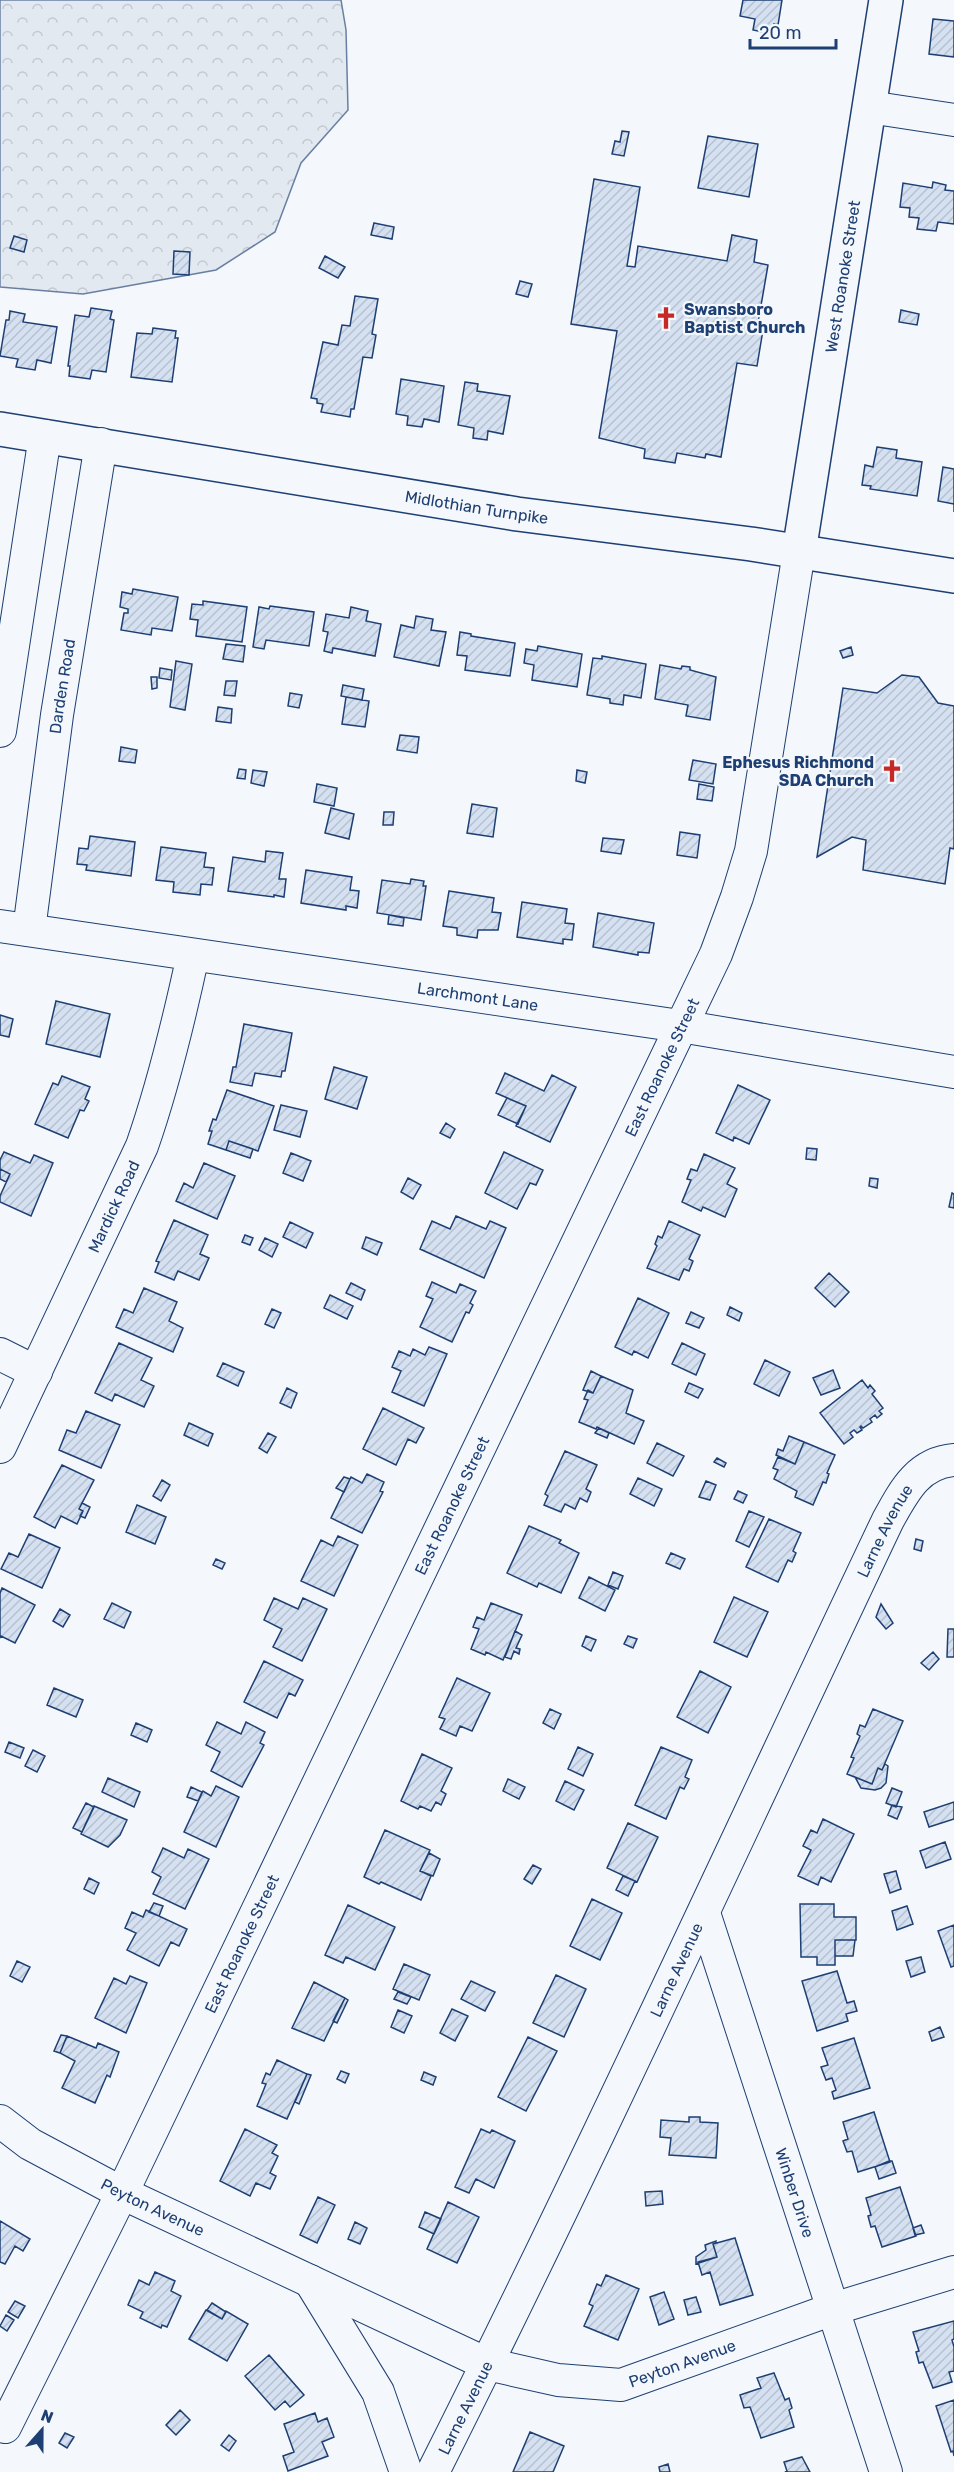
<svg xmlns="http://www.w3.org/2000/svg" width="954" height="2472" viewBox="0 0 954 2472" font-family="Rubik,sans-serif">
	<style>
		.forest { fill: url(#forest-crowns); stroke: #687fa3; stroke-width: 1.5 }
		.building { fill: url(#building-hatch); stroke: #1d3f73; stroke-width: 1.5 }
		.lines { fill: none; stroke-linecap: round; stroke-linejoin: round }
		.minor-casing { stroke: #1d3f73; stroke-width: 34 }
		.major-casing { stroke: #1d3f73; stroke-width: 36 }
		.minor { stroke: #f4f7fb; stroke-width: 32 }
		.major { stroke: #f4f7fb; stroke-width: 33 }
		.labels { text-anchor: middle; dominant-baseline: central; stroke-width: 4.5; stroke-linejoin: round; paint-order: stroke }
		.street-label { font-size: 16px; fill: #1d3f73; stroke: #f4f7fb }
		.poi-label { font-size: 16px; font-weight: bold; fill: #1d3f73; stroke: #f4f7fb; text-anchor: start }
	</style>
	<defs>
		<pattern id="forest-crowns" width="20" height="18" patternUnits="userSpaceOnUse" patternTransform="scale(1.5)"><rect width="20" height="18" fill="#e3e9f0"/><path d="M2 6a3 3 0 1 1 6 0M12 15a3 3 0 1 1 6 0" fill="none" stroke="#c2c9d1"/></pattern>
		<pattern id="building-hatch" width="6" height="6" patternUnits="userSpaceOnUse" patternTransform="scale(1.5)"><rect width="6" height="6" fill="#d5e0f0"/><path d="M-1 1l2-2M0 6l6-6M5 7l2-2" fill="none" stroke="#b6c1d1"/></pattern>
	</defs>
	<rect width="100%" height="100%" fill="#f4f7fb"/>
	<!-- forest -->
	<path class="forest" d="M0,0h341l5,30 2,80 -47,53 -26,69 -59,38 -133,24 -83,-7z"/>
	<!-- building -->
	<path class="building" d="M743,0h39l-4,25 -4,-1 -2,10 -19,-4 2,-11 -15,-3z
		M933,19l21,2v36l-25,-3z
		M622,131l7,1 -5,24 -12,-2 3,-13 5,1z
		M708,136l50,8 -9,53 -51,-9z
		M594,179l46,8 -13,79 8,1 3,-21 89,15 5,-26 25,5 -3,22 14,3 -10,58 6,1 -7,42 -20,-3 -16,94 -15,-3 -1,4 -28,-5 -2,10 -31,-5 1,-9 -46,-11 18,-107 -46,-7z
		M933,182l13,3 -1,5 9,1v33l-16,-2 -2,9 -19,-2 2,-11 -10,-1 1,-9 -10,-1 3,-24 29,5z
		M374,223l20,4 -2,12 -21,-4z
		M14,236l13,4 -3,12 -14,-4z
		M174,251l16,1 -1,23 -16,-1z
		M325,256l20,11 -7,11 -19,-10z
		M520,281l12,3 -4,13 -12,-3z
		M355,296l23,3 -6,35 4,1 -4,23 -9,-1 -9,52h-3l-1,8 -29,-5 2,-8 -6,-1v-4l-6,-1 12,-56 15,3 4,-20 8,1z
		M91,308l21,3 -2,8 4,1 -8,52 -14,-2 -2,9 -21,-3 1,-10h-2l7,-51 14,2z
		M901,310l18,4 -2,11 -18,-3z
		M10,311l15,3 -2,8 34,5 -6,36 -14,-3 -2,10 -19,-3 2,-8 -18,-3 6,-36h3z
		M153,328l23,3 -1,7h3l-6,44 -41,-5 6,-44 15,1z
		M401,379l43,7 -5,36 -15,-3 -2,8 -15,-2 1,-9 -12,-2z
		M465,382l13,2 -1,7 33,5 -7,38 -15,-3 -1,9 -14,-2 1,-10 -16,-3z
		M877,447l20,3 -1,8 26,4 -5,34 -47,-7 1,-3 -9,-1 3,-20 8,2z
		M943,467l11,2v43v-8l-16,-3z
		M133,589l45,8 -6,34 -20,-3 -1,7 -30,-5 3,-17h4v-4l-8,-2 2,-15 10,2z
		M203,601l44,6 -5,35 -46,-6 2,-16 -8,-1 2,-15 11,1z
		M270,606l44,6 -5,34 -43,-6 -2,9 -11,-2 6,-40 10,2z
		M351,607l17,4 -2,10 15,3 -6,32 -42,-8 -1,5 -8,-2 4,-19 -5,-1 3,-17 23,4z
		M416,616l17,3 -2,11 15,2 -7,34 -45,-9 7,-32 13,3z
		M460,632l11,2v2l44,7 -5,33 -45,-6 2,-14 -10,-1z
		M226,644l19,2 -2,16 -20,-3z
		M538,646l44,8 -5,33 -45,-7 2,-15 -10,-2 2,-14 11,2z
		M851,647l2,8 -10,3 -3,-7z
		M602,656l44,8 -5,34 -17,-3 -1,10 -13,-2v-4l-23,-4 6,-37 9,1z
		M176,661l16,3 -7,46 -15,-3z
		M660,665l21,4 1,-3 8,1v3l26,7 -6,43 -24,-4 2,-11 -33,-6z
		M160,668l12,2 -1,10 -12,-2z
		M902,675l17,2 19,26 16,3v143l-4,-1 -5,36 -82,-14 3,-30 -14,-3 -35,20 26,-169 34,5z
		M151,677h6v11l-5,1z
		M226,681h11l-2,15 -11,-1z
		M343,685l21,4 -2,11 -21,-4z
		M290,693l12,2 -3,13 -11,-2z
		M346,697l23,4 -4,26 -23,-3z
		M218,707l14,2 -1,14 -15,-2z
		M400,735l19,2 -2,16 -20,-3z
		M121,747l16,3 -2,13 -16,-2z
		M693,760l23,4 -3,20 -24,-4z
		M239,769l7,1 -1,9 -8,-1z
		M253,770l14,2 -3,14 -13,-3z
		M577,770l10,2 -2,11 -9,-2z
		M317,784l20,4 -3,18 -20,-4z
		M699,784l15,3 -2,14 -15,-2z
		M472,804l25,4 -4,29 -26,-4z
		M331,808l23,6 -5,25 -24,-6z
		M384,812h10l-1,13h-10z
		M680,832l20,3 -3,23 -20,-3z
		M90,836l45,6 -4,34 -45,-6 1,-5 -10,-1 2,-16 9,1z
		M603,838l21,2 -3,14 -20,-3z
		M161,847l45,6 -2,14 10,1 -2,17 -11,-1 -1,11 -27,-3 1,-10 -18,-2z
		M266,851l17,2 -4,26h7l-2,18 -10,-2v2l-46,-6 5,-34 32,5z
		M306,870l46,7 -2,13 9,1 -2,17 -11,-2v4l-45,-7z
		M411,879l13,2 -1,5h3l-5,34 -44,-7 5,-33 28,4z
		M449,891l45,7 -2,14 9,1 -3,17h-20l-1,8 -20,-3v-7l-14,-2z
		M522,902l45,7 -2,14 9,1 -2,16 -9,-1v5l-46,-7z
		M598,913l56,10 -5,30 -11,-1v3l-45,-8z
		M389,915l15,3 -1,8 -15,-2z
		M56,1001l54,13 -10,43 -54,-13z
		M0,1015l13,4 -4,18 -9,-2z
		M244,1024l48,9 -7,38h-3l-1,6 -26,-4 -3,13 -22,-4 3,-15h3z
		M334,1067l33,10 -10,32 -32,-10z
		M505,1073l39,18 8,-16 24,12 -26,55 -34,-16 10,-20 -30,-13z
		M62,1076l28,11 -5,12 4,2 -5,10 -4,-1 -12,28 -33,-14 18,-41 5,2z
		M738,1085l32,15 -21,44 -15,-7 -1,4 -17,-8z
		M227,1090l47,16 -16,45 -29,-10 -3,9 -18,-6 4,-13h-3l4,-12 3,1z
		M507,1098l19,8 -8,18 -20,-9z
		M281,1105l26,6 -7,26 -26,-7z
		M446,1123l9,6 -5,9 -10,-5z
		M229,1141l24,8 -3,9 -24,-8z
		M807,1148l10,1 -1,11 -10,-1z
		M4,1152l26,11 4,-8 19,8 -22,53 -31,-14v-6l10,-22 -10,-5v-9z
		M504,1152l39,18 -7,15 -6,-2 -13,26 -32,-16z
		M291,1153l20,8 -8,20 -20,-8z
		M704,1154l31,14 -8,16 10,5 -12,28 -22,-10 -2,4 -19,-9 9,-22 -4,-1 4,-10 6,2z
		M204,1163l31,13 -18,43 -41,-18 8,-18 9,5z
		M0,1169l10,5 -4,8 -6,-3z
		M408,1178l13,7 -8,14 -12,-7z
		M870,1178l8,1 -1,9 -8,-2z
		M952,1193l2,1v14l-5,-1z
		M456,1216l30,13 4,-8 16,7 -22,50 -64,-29 12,-28 18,8z
		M174,1220l34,15 -8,19 9,4 -10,22 -21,-9 -4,9 -19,-8 4,-10 -3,-1z
		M669,1221l31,14 -11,24 4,2 -4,10 -5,-2 -5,11 -32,-12 10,-22 -2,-2 3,-8 4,2z
		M290,1222l23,11 -7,15 -23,-11z
		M245,1235l8,3 -3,7 -8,-3z
		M366,1237l16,6 -5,12 -15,-7z
		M265,1238l13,6 -6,13 -13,-7z
		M829,1273l20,19 -14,15 -20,-19z
		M432,1282l24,11 4,-9 16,7 -6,12 3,2 -4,8 -3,-1 -14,30 -32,-15 13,-28 -7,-3z
		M351,1283l14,7 -4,10 -15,-7z
		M144,1288l33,14 -8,19 14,7 -10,24 -57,-25 8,-18 9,4z
		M330,1295l23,11 -6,13 -23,-11z
		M638,1298l31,15 -21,45 -14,-7 -2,4 -17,-8z
		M730,1307l12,6 -3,8 -12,-6z
		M272,1309l9,4 -7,15 -9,-4z
		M691,1312l13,6 -5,10 -13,-5z
		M119,1343l33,15 -11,22 13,6 -10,21 -29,-13 -3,7 -17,-8z
		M682,1343l23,11 -9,21 -24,-11z
		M429,1347l18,7 -23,52 -32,-14 9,-21 -9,-4 7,-16 11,5 3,-7 12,6z
		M765,1360l25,12 -11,24 -25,-12z
		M223,1363l21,9 -6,14 -21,-10z
		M833,1370l7,18 -19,7 -8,-17z
		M591,1371l10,5 -8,17 -10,-3z
		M601,1376l32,14 -7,23 18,8 -10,23 -35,-16 -2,-1 -1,2 -17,-7 9,-22 -4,-1 4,-9 5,3z
		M862,1380l6,8 2,-3 5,6 -3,3 11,14 -4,3 3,3 -5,4 -2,-3 -5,4 2,3 -9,6 -2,-2 -1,1 2,3 -5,3 -3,-3 -4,3 3,4 -9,7 -24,-31z
		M689,1383l14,6 -5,9 -13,-6z
		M287,1388l10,5 -6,15 -11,-5z
		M383,1408l41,20 -8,15 -8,-4 -12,26 -33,-16z
		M86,1411l34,14 -19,43 -42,-18 8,-20 9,3z
		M189,1423l24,11 -5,12 -24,-11z
		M599,1428l10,5 -2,5 -12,-5z
		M268,1433l8,4 -9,16 -8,-5z
		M789,1436l15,6 -9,22 -19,-9 2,-6 5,2z
		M804,1442l31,13 -8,18 2,1 -3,9 -3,-1 -10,23 -18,-8 2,-6 -23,-12 4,-9 -5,-2 5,-11 17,7z
		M657,1443l27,13 -11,20 -26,-13z
		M565,1451l32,14 -11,24 5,3 -4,10 -7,-4 -5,11 -10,-5 -4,8 -17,-7 4,-9 -3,-2z
		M717,1458l9,5 -2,4 -10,-5z
		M62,1465l32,15 -15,29 4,2 -6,13 -16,-8 -6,12 -21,-11z
		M367,1474l17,8 -4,9 3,1 -21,41 -31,-15 20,-41 11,6z
		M344,1477l6,2 -6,13 -8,-4z
		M638,1478l24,11 -8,17 -24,-12z
		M162,1480l8,5 -9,16 -8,-5z
		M706,1481l10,4 -6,15 -11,-3z
		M738,1491l9,4 -4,8 -9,-4z
		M82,1503l8,4 -5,11 -5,-2 3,-5 -4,-2z
		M137,1505l29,12 -11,27 -29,-12z
		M749,1511l15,6 -15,30 -13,-6z
		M769,1519l32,14 -8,18 3,2 -4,9 -4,-2 -10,22 -32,-15z
		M529,1526l32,14 -2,3 20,10 -18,40 -22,-10 -2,4 -30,-14z
		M29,1534l31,14 -18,40 -41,-19 8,-16 9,4z
		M338,1536l20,9 -24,51 -33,-15 20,-41 12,6z
		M916,1539l7,2 -2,10 -7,-2z
		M671,1553l14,6 -5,10 -14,-6z
		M216,1559l9,4 -3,6 -9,-4z
		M613,1572l10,4 -5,13 -10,-4z
		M589,1577l26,13 -10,21 -26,-13z
		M2,1588l33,17 -20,38 -14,-7 -1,2v-45z
		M734,1597l34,15 -21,45 -33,-15z
		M274,1598l24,11 5,-11 24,11 -25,52 -29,-14 9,-18 -18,-9z
		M112,1603l19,9 -7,16 -20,-9z
		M491,1603l31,12 -19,45 -17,-8 -1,3 -14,-6 8,-20 -6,-2 4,-10 7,3z
		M881,1604l12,19 -7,6 -10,-12z
		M60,1609l10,6 -7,12 -10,-6z
		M948,1629h6v28h-7z
		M515,1631l7,4 -6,13 4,1 -1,5 -5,-3 -3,8 -6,-2z
		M586,1636l10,4 -5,11 -9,-5z
		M628,1636l9,3 -4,9 -9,-4z
		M933,1652l6,7 -10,11 -8,-7z
		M264,1661l39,19 -8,16 -6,-3 -12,25 -33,-16z
		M700,1671l31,16 -23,46 -31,-16z
		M457,1678l33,15 -18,38 -12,-5 -4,10 -16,-7 5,-10 -6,-2z
		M54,1688l29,12 -7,17 -29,-12z
		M550,1709l11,5 -7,15 -11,-6z
		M873,1709l30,12 -21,49 -4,-2 -6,16 -25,-10 7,-16 -3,-1 9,-21 -3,-2 3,-9 5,2z
		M217,1722l24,12 5,-12 19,10 -5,11 4,2 -22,42 -31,-16 9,-19 -14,-7z
		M136,1723l16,7 -5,12 -16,-7z
		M9,1742l15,6 -4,10 -15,-6z
		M578,1747l15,7 -10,22 -15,-7z
		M661,1747l31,13 -7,17 4,2 -5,10 -4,-2 -14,32 -31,-14z
		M33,1750l12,6 -8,16 -12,-6z
		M422,1754l30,14 -11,23 5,3 -5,11 -5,-3 -5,9 -11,-5 -2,3 -17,-8z
		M885,1764l3,2 -2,17 -5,5 -6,2 -14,-2 -6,-11 17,7 6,-16 4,2z
		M108,1778l32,14 -6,15 -32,-15z
		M508,1779l17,8 -6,12 -16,-8z
		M565,1781l19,9 -10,20 -18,-9z
		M216,1786l23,11 -23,50 -32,-15 19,-41 8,5z
		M191,1787l11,5 -4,9 -11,-4z
		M892,1788l10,4 -6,15 -10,-4z
		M954,1802v17l-25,8 -5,-15z
		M86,1803l8,4 -12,25 -9,-4z
		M892,1805l10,2 -5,12 -9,-4z
		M94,1806l33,14 -7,15 -12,12 -27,-13z
		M823,1819l31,15 -23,48 -10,-5 -3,8 -20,-9 13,-26 -8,-4 8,-16 6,3z
		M628,1823l30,14 -21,45 -30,-14z
		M385,1830l45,20 -10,21 11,5 -10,24 -40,-18 -2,2 -15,-7z
		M945,1842l6,17 -25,9 -6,-17z
		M163,1848l21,10 4,-9 21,10 -24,50 -32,-15 8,-17 -9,-5z
		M429,1853l11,6 -7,17 -13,-5z
		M533,1865l8,4 -9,15 -8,-5z
		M896,1871l5,18 -11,4 -6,-19z
		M623,1876l12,5 -7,15 -12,-6z
		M89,1878l10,5 -5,11 -10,-5z
		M592,1899l30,14 -22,47 -30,-14z
		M154,1903l9,3 -4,10 -10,-4z
		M800,1904h34v13h22v23h-21v25h-18v-8h-16z
		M348,1905l47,22 -20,43 -29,-13 -3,6 -18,-8z
		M907,1906l6,18 -16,6 -5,-19z
		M146,1910l41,19 -8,17 -8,-4 -12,24 -32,-16 9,-17 -11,-5 7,-16 11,5z
		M954,1925v41l-3,1 -13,-36z
		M835,1940h20l-2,16h-18z
		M921,1957l4,15 -14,5 -5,-16z
		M17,1961l13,6 -8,15 -12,-6z
		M404,1964l26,11 -11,25 -26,-11z
		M837,1971l10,32 7,-2 3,10 -11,3 2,7 -31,10 -15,-50z
		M556,1975l30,14 -22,48 -31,-14z
		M130,1976l17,7 -21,50 -31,-15 19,-40 12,6z
		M471,1981l24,11 -10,19 -24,-12z
		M314,1982l31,16 -21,43 -32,-13z
		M398,1992l13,5 -4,7 -13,-5z
		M345,1998l3,2 -11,23 -4,-2z
		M452,2009l16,7 -13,25 -15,-8z
		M398,2010l14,6 -8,17 -13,-6z
		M940,2027l4,10 -12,4 -3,-9z
		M61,2035l6,1 -7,17 -6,-2z
		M67,2036l29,12 2,-5 21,9 -9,25 -3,-2 -12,28 -33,-15 13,-27 -15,-8z
		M528,2037l29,14 -31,60 -28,-14z
		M854,2038l16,50 -36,11 -2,-7 4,-2 -4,-12 -6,2 -5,-13 7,-2 -6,-17z
		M277,2060l30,14 -20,45 -30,-13 9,-22 -4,-1 4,-10 4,2z
		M341,2071l8,3 -4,9 -8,-4z
		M424,2072l12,5 -3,8 -12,-5z
		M307,2074l4,1 -12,29 -4,-2z
		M874,2112l16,50 -32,10 -6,-21 -5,1 -4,-11 5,-2 -5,-17z
		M689,2117h11v5l18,1 -2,35 -47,-3 2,-17 -11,-1 1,-17 28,2z
		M245,2129l32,16 -5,8 6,3 -8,17 6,3 -6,13 -14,-6 -6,13 -30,-15z
		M481,2129l9,4 2,-3 23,11 -21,47 -18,-9 -7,14 -14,-6z
		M889,2161h3l4,12 -17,6 -4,-12z
		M900,2187l16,49 -34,11 -7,-21 -4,1 -3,-11 3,-1 -5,-17z
		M662,2191l1,13 -17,2 -1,-14z
		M318,2197l17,8 -18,38 -17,-8z
		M448,2202l31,15 -22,46 -30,-14z
		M425,2212l16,7 -7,15 -15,-7z
		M0,2221l30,18 -7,12 -8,-5 -10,18 -5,-2z
		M355,2222l12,6 -7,16 -12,-5z
		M921,2225l3,8 -9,2 -2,-7z
		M735,2238l18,57 -33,10 -10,-33 -8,3 -4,-13 19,-5 -4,-13z
		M716,2241v2l-3,1 4,13 -21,7v-7l10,-7 -1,-5z
		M155,2272l20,9 -4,10 10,5 -14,31 -5,-2 -1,3 -21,-10 3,-6 -15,-7 11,-25 10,5z
		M606,2275l33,14 -21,51 -34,-14 9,-20 -4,-2 8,-20 4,2z
		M664,2292l10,27 -15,6 -9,-28z
		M696,2297l5,15 -13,3 -4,-15z
		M15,2301l10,5 -7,12 -10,-6z
		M212,2303l14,9 -4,7 -15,-9z
		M206,2310l16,9 4,-8 22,13 -21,37 -38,-22z
		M6,2315l8,5 -7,11 -7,-5z
		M954,2321v18l-2,1 2,7v24l-5,1 3,10 -19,6 -10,-26 -4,1 -3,-11 3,-1 -6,-19z
		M269,2355l35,40 -14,12 -5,-6 -10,9 -30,-34z
		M774,2373l11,27 4,-2 3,10 -3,2 5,17 -33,11 -11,-31 -6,1 -4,-13 21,-7 -4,-10z
		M954,2400v56l-1,-5 -2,1 -15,-46z
		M180,2410l10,10 -14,15 -10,-10z
		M315,2413l3,9 9,-4 7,19 -12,5 6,14 -40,15 -5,-15 11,-4 -10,-28z
		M530,2432l34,14 -11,26h-40z
		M65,2433l9,4 -7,11 -8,-5z
		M229,2435l7,6 -7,10 -8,-6z
		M802,2457l8,15h-25l2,-1 -3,-9z
		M668,2464l2,8h-10l-1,-5z"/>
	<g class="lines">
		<!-- minor casing -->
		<g class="minor-casing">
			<g id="minor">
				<path d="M869,107l85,13"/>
				<path d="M0,731l45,-295"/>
				<path id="s1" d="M0,926l680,100 274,46"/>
				<path id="s2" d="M29,930l28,-215 44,-271"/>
				<path d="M0,1354l36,18"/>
				<path id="s3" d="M0,1447l142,-301c22,-63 37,-126 51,-191"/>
				<path id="s4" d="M704,1913l182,559"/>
				<path id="s5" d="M0,2121l30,23 92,49 365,171 71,16 63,5 212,-76 121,-37"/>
				<path d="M310,2281l68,111 28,80"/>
				<path id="s6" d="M5,2427l117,-234 594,-1239 21,-57 14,-46 48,-299"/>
				<path id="s7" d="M433,2472c158,-314 304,-634 455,-952 16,-29 30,-57 66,-60"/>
			</g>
		</g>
		<!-- major casing -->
		<g class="major-casing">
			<g id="major">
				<path id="s8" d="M0,429l517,85 234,30 203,32"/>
				<path id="s9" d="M799,552l87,-552"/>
			</g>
		</g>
		<!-- minor -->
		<use href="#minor" class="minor"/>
		<!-- major -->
		<use href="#major" class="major"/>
	</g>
	<!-- icons -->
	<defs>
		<g id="church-bare" transform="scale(1.8)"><path d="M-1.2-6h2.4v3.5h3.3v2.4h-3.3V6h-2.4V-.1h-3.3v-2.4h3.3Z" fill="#c62828" stroke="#f4f7fb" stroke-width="2.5" paint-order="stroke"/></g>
	</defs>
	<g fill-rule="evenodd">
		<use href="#church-bare" x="666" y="318"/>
		<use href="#church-bare" x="892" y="771"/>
	</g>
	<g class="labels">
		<!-- street labels -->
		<g class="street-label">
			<text stroke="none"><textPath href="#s9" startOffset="279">West Roanoke Street</textPath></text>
			<text stroke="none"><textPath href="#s8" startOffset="483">Midlothian Turnpike</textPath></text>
			<text stroke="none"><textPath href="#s2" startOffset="246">Darden Road</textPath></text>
			<text stroke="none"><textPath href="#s1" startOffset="483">Larchmont Lane</textPath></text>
			<text stroke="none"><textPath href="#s6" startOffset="1510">East Roanoke Street</textPath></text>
			<text stroke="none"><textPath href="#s3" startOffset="266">Mardick Road</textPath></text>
			<text stroke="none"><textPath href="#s6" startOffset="1024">East Roanoke Street</textPath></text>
			<text stroke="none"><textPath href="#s7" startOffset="1044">Larne Avenue</textPath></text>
			<text stroke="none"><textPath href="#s6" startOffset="538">East Roanoke Street</textPath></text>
			<text stroke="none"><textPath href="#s7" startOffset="558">Larne Avenue</textPath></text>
			<text stroke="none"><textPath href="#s4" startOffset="294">Winber Drive</textPath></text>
			<text stroke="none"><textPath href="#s5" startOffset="176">Peyton Avenue</textPath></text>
			<text stroke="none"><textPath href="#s5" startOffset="746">Peyton Avenue</textPath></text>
			<text stroke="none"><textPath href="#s7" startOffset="72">Larne Avenue</textPath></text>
		</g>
		<!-- poi labels -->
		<g class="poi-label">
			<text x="684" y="309">Swansboro<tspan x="684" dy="18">Baptist Church</tspan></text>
			<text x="874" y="762" text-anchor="end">Ephesus Richmond<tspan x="874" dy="18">SDA Church</tspan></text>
		</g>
	</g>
	<!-- north arrow -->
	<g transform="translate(42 2430) rotate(21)" stroke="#f4f7fb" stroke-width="4.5" paint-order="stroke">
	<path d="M0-4.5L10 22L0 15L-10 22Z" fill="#1d3f73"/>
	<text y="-9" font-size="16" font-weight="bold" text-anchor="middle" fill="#1d3f73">N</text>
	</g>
	<!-- scale -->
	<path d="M750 39v9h86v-9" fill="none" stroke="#1d3f73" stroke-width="3"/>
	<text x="759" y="39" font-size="18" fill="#1d3f73" stroke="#f4f7fb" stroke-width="4.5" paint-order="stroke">20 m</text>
</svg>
